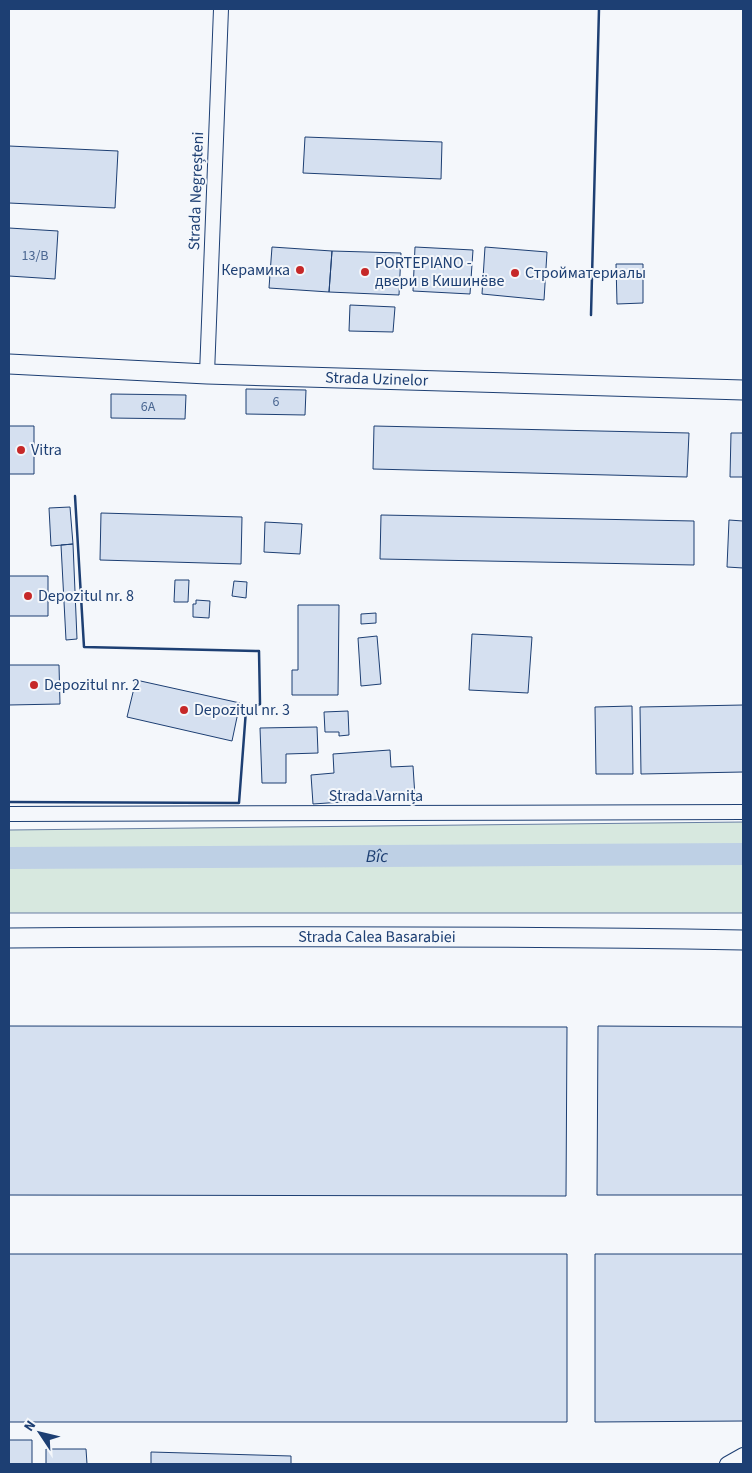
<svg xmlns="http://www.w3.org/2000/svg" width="752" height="1473" viewBox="0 0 752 1473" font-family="'Source Sans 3',sans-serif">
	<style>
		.green { fill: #d7e8df; stroke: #687fa3 }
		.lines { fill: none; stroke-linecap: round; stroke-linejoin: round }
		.river { stroke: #bed0e5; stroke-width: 22 }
		.building { fill: #d5e0f0; stroke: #1d3f73 }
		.minor-casing { stroke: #1d3f73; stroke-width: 16 }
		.major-casing { stroke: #1d3f73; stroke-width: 21 }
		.minor { stroke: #f4f7fb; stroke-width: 14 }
		.major { stroke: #f4f7fb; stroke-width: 19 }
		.wall { stroke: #1d3f73; stroke-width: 2.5 }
		.poi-dot { fill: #c62828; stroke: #f4f7fb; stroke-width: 2 }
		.labels { text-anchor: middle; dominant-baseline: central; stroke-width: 4; stroke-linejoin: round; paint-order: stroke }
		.number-label { font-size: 14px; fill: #4b6792 }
		.street-label { font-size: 16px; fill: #1d3f73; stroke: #f4f7fb }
		.poi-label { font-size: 16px; fill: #1d3f73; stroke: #f4f7fb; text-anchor: start }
		.water-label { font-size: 18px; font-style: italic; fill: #1d3f73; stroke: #f4f7fb }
	</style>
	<rect width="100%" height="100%" fill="#f4f7fb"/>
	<!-- green -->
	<path class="green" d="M743,822v91h-734v-83z"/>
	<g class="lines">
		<!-- river -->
		<path class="river" id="s1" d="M9,858l734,-4"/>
	</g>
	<!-- building -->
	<path class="building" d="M305,137l137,5 -1,37 -138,-6z
		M9,146l109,5 -3,57 -106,-5z
		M9,228l49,3 -3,48 -46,-3z
		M272,247l60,4 -3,41 -60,-4z
		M415,247l58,3 -3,44 -57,-3z
		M485,247l62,5 -3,48 -62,-6z
		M332,251l69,2 -2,42 -70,-3z
		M616,264h27v39l-26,1z
		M350,305l45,2 -2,25 -44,-1z
		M246,389l60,1 -1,25 -59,-1z
		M111,394l75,1 -1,24 -74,-1z
		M9,426h25v48h-25z
		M374,426l315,7 -2,44 -314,-8z
		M731,433h12v44h-13z
		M70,507l3,37 -22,2 -2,-38z
		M101,513l141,4 -1,47 -141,-4z
		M381,515l313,6v44l-314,-6z
		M729,520l14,1v47l-16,-1z
		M265,522l37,2 -2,30 -36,-2z
		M73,544l4,95 -11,1 -5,-95z
		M9,576h39v40h-39z
		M175,580h14l-1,22h-14z
		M234,581l13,1 -1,16 -14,-2z
		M196,600l14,1 -1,17 -16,-1v-13h3z
		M298,605h41l-1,90h-46v-25h6z
		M376,613v10l-15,1v-10z
		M472,634l60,3 -4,56 -59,-3z
		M377,636l4,48 -20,2 -3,-48z
		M9,665h50l1,39 -51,1z
		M136,680l104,23 -8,38 -105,-24z
		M743,705v67l-102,2 -1,-67z
		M632,706l1,68h-37l-1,-67z
		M348,711l1,24 -10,1v-4h-14l-1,-20z
		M317,727l1,26 -32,1v29h-24l-2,-55z
		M390,750l1,17 22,-1 2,31 -102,7 -2,-29 23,-2 -1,-19z
		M9,1026l558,1 -1,169 -557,-1z
		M598,1026l145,1v168h-146z
		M9,1254h558v168h-558z
		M595,1254h148v167l-148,1z
		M9,1440h23v24h-23z
		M46,1449h40l1,15h-41z
		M151,1452l140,4v8h-140z"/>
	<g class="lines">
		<!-- minor casing -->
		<g class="minor-casing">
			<path id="minor" d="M207,374l14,-365
				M9,814l734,-2
				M727,1464l16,-9"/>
		</g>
		<!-- major casing -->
		<g class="major-casing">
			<g id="major">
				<path id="s2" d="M9,364l198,10 536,16"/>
				<path id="s3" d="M9,938c245,-2 489,-2 734,2"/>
			</g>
		</g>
		<!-- minor -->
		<use href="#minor" class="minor"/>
		<!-- major -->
		<use href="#major" class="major"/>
		<!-- wall -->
		<path class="wall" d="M591,315l8,-306
			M9,802l230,1 7,-93 14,-6 -1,-53 -175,-4 -9,-151"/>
	</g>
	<!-- markers -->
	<g class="poi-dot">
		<circle cx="300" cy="270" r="5"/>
		<circle cx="365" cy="272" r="5"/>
		<circle cx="515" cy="273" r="5"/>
		<circle cx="21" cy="450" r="5"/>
		<circle cx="28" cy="596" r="5"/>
		<circle cx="34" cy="685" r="5"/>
		<circle cx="184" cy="710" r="5"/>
	</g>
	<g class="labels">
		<!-- number labels -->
		<g class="number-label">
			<text x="35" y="256">13/B</text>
			<text x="276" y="402">6</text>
			<text x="148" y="407">6A</text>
		</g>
		<!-- street labels -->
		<g class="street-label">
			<text transform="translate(196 191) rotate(-88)">Strada Negreșteni</text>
			<text stroke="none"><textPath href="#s2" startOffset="368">Strada Uzinelor</textPath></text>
			<text x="376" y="796">Strada Varnița</text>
			<text stroke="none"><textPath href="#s3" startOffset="368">Strada Calea Basarabiei</textPath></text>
		</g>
		<!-- poi labels -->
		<g class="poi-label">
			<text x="375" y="263">PORTEPIANO -<tspan x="375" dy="18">двери в Кишинёве</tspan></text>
			<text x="290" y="270" text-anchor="end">Керамика</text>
			<text x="525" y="273">Стройматериалы</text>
			<text x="31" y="450">Vitra</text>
			<text x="38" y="596">Depozitul nr. 8</text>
			<text x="44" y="685">Depozitul nr. 2</text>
			<text x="194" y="710">Depozitul nr. 3</text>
		</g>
		<!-- water labels -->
		<g class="water-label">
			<text stroke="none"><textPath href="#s1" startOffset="368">Bîc</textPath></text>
		</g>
	</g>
	<!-- border -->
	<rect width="752" height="1473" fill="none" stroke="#1d3f73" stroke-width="20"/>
	<!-- north arrow -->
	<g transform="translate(40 1433) rotate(305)" stroke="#f4f7fb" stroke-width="4" paint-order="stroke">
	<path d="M0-4L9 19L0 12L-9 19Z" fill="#1d3f73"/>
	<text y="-8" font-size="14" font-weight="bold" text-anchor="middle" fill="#1d3f73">N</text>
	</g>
</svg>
